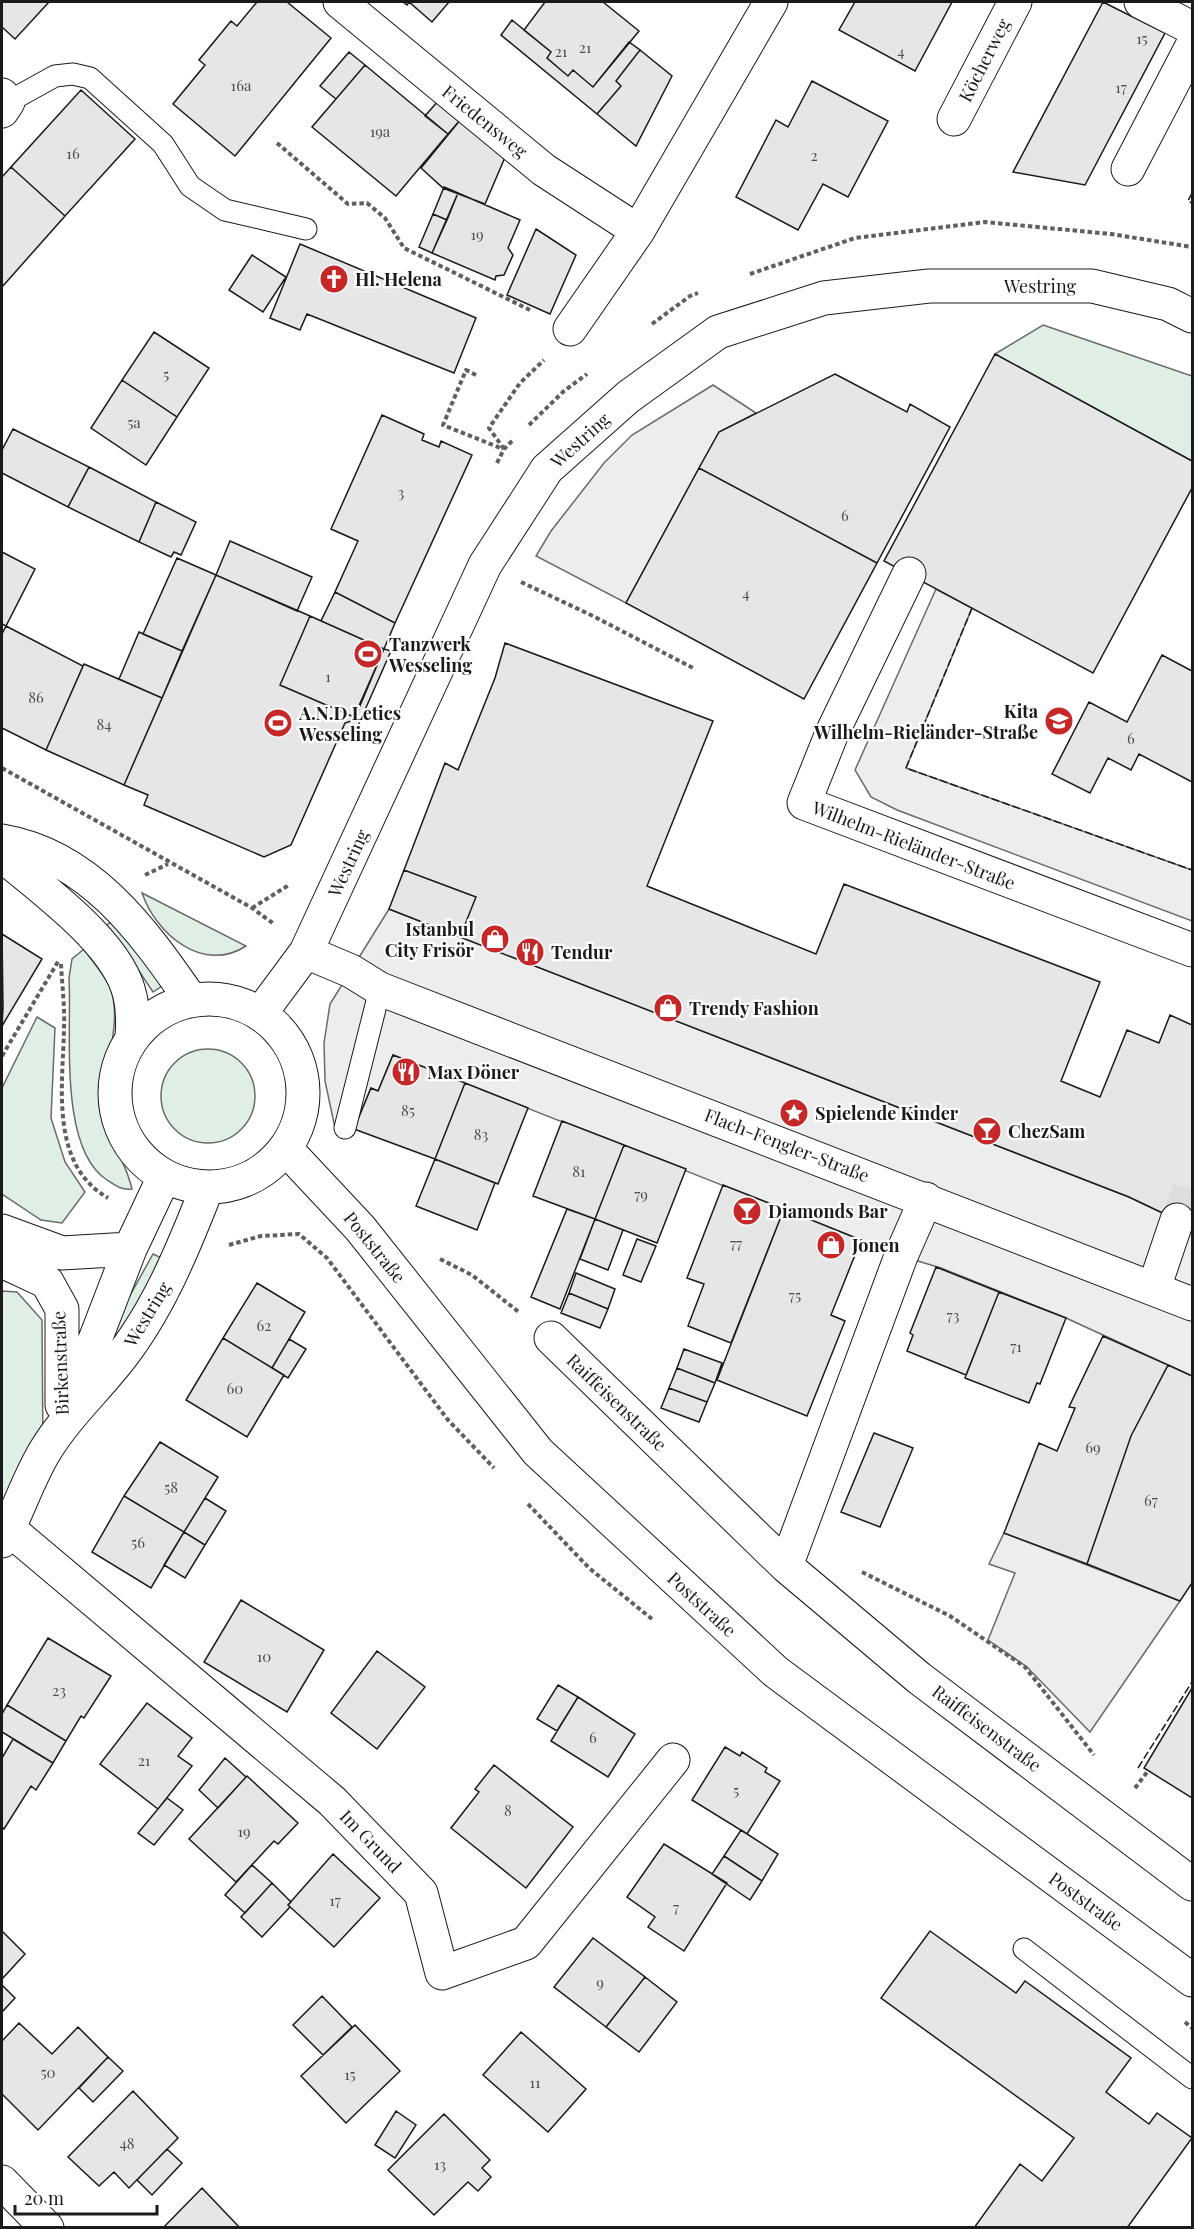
<svg xmlns="http://www.w3.org/2000/svg" width="1194" height="2229" viewBox="0 0 1194 2229" font-family="'Playfair Display',serif">
	<style>
		.green { fill: #e0efe3; stroke: #6a6a6a; stroke-width: 1.5 }
		.parking { fill: #ededed; stroke: #6a6a6a; stroke-width: 1.5 }
		.building { fill: #e6e6e6; stroke: #1a1a1a; stroke-width: 1.5 }
		.lines { fill: none; stroke-linecap: round; stroke-linejoin: round }
		.street-tunnel { stroke: #ddd; stroke-width: 33; stroke-dasharray: 33 16; stroke-linecap: butt }
		.lane-casing { stroke: #1a1a1a; stroke-width: 23 }
		.street-casing { stroke: #1a1a1a; stroke-width: 35 }
		.secondary-casing { stroke: #1a1a1a; stroke-width: 35 }
		.path { stroke: #5f5f5f; stroke-width: 4; stroke-dasharray: 4.5 3; stroke-linecap: butt }
		.lane { stroke: #fff; stroke-width: 21 }
		.street { stroke: #fff; stroke-width: 33 }
		.secondary { stroke: #fff; stroke-width: 33 }
		.fence { stroke: #1a1a1a; stroke-width: 1.5; stroke-dasharray: 8 3; stroke-linecap: butt }
		.labels { text-anchor: middle; dominant-baseline: central; stroke-width: 4.5; stroke-linejoin: round; paint-order: stroke }
		.number-label { font-size: 15px; fill: #4d4d4d }
		.street-label { font-size: 18px; fill: #1a1a1a; stroke: #fff }
		.poi-label { font-size: 18px; font-weight: bold; fill: #1a1a1a; stroke: #fff; text-anchor: start }
	</style>
	<rect width="100%" height="100%" fill="#fff"/>
	<!-- green -->
	<path class="green" d="M1043,325l149,51v85l-197,-107z
		M142,893l104,53c-43,28 -90,-12 -104,-53z
		M115,919l47,67 -9,6 -22,-33 -27,-32z
		M84,949c8,12 20,25 26,38 14,37 -9,83 -5,124 3,27 21,51 27,78 -11,1 -16,-3 -25,-9 -49,-32 -35,-149 -38,-202l3,-19z
		M37,1017l18,11 -4,90 14,44 20,30 -23,31 -21,-3 -39,-26v-106z
		M161 1096a47 47 0 1 1 94 0a47 47 0 1 1-94 0Z
		M153,1254l11,5 -48,90 -12,-7z
		M2,1291l15,1 25,28 1,133 -41,88z"/>
	<!-- parking -->
	<path class="parking" d="M713,385l43,28 -37,19 -93,171 -90,-47 15,-25 53,-68 28,-28z
		M936,589l36,19 -66,160 286,102v51l-295,-111 -26,-13 -16,-27z
		M389,909l740,288 63,30v149l-126,-58 -125,-50 -40,-12 -508,-201 -15,36 -7,-3 -17,41 -19,-1 -10,-47 -1,-38 6,-39z
		M1004,1533l176,68 -90,131 -63,-65 -39,-27 27,-67 -26,-9z"/>
	<!-- building -->
	<path class="building" d="M2,2h47l-34,37 -13,-12z
		M257,2h30l44,36 -96,118 -62,-52 32,-39 -6,-5 32,-39 6,5z
		M403,2h46l-17,20 -23,-20 -2,3z
		M545,2h58l36,29 -46,56 -20,-17 -5,6 -21,-18 4,-6 -27,-22z
		M855,2h97l-37,69 -76,-41z
		M1103,2l62,31 -80,152 -72,-13z
		M512,20l39,32 -4,6 21,18 5,-6 20,17 36,-45 11,8 -24,31 5,5 -24,28 -96,-79z
		M640,50l32,26 -36,70 -39,-32 24,-28 -5,-5z
		M349,52l16,13 -29,34 -16,-13z
		M365,65l83,69 -52,62 -84,-69z
		M812,81l76,40 -40,76 -25,-13 -25,46 -62,-33 40,-77 12,7z
		M81,90l54,49 -70,77 -54,-49z
		M439,100l22,19 -13,15 -23,-18z
		M461,119l45,36 -21,49 -42,-16 -22,-20z
		M11,167l54,49 -63,71v-110z
		M444,187l14,6 -11,27 -14,-6z
		M458,193l62,27 -12,28 5,7 -9,20 -8,1 -1,4 -63,-27z
		M433,214l14,6 -15,33 -13,-6z
		M536,229l40,26 -26,59 -43,-19z
		M300,244l176,74 -22,55 -147,-59 -7,16 -30,-12z
		M252,255l34,22 -23,35 -34,-22z
		M154,332l55,36 -32,49 -55,-37z
		M995,354l197,107v27l-99,185 -209,-112z
		M835,374l72,38 3,-8 40,23 -73,136 -178,-95 20,-36z
		M122,380l55,37 -31,48 -55,-37z
		M382,415l42,19 -2,6 17,7 2,-6 31,14 -77,168 -60,-31 23,-51 -27,-12z
		M13,429l76,38 -21,40 -66,-34v-23z
		M89,467l67,35 -17,40 -71,-35z
		M699,468l178,95 -73,136 -178,-96z
		M156,502l40,20 -15,33 -7,-3 -3,5 -32,-15z
		M230,541l82,36 -15,34 -81,-36z
		M2,552l33,17 -29,57 -4,-2z
		M177,558l39,17 -34,76 -39,-17z
		M216,575l94,41 -30,69 74,32v3l-9,3 -54,122 -27,12 -120,-52 4,-10 -24,-10z
		M335,592l60,31 -11,26 -63,-28z
		M310,616l74,33 -30,68 -74,-32z
		M6,626l77,40 -37,84 -44,-22v-94z
		M139,632l43,19 -20,47 -43,-19z
		M505,643l208,78 -66,165 169,68 28,-70 256,98 -39,99 39,16 27,-67 32,13 11,-28 22,10v202l-63,-30 -669,-260 16,-40 -72,-27 41,-107 13,7 37,-92z
		M384,649l7,2 -34,77 -18,8 6,-13 9,-3z
		M1162,655l30,16v111l-53,-28 -8,16 -23,-12 -18,35 -38,-19 37,-72 38,20z
		M84,664l78,34 -38,87 -78,-35z
		M404,870l72,27 -16,40 -71,-28z
		M2,934l40,25 -40,67 1,-18z
		M393,1055l72,28 -30,76 -81,-30 17,-41 7,3z
		M465,1083l63,25 -30,76 -63,-25z
		M562,1121l62,24 -29,74 -62,-23z
		M624,1145l62,24 -29,74 -62,-24z
		M435,1159l60,24 -18,47 -61,-24z
		M723,1185l61,24 -53,134 -43,-17 16,-42 -17,-6z
		M567,1209l28,10 -35,90 -29,-12z
		M784,1209l77,31 -30,75 14,6 -38,95 -90,-36z
		M595,1219l28,11 -15,40 -28,-11z
		M637,1239l19,7 -15,36 -18,-7z
		M936,1267l63,25 -33,83 -59,-24 6,-16 -3,-2z
		M576,1273l39,16 -7,20 -39,-16z
		M257,1283l48,29 -33,56 -49,-30z
		M999,1292l67,26 -26,66 -3,-1 -8,20 -64,-25z
		M569,1293l39,16 -8,19 -39,-15z
		M1103,1336l65,29 -37,71 -44,128 -83,-31 35,-90 18,8 18,-43 -6,-1z
		M223,1338l61,37 -37,62 -61,-37z
		M289,1339l17,10 -18,29 -16,-10z
		M684,1349l38,14 -7,20 -38,-15z
		M1168,1365l24,11v207l-12,18 -93,-37 44,-128z
		M677,1368l38,15 -8,19 -38,-14z
		M669,1388l38,14 -8,20 -38,-14z
		M874,1433l39,15 -33,79 -39,-15z
		M160,1442l58,35 -34,55 -60,-36z
		M124,1496l60,36 -33,56 -59,-36z
		M205,1498l21,13 -21,34 -21,-13z
		M184,1532l21,13 -20,33 -21,-13z
		M241,1600l83,50 -37,62 -83,-50z
		M48,1638l63,38 -27,42 -3,-2 -15,25 -59,-36z
		M377,1651l48,36 -48,62 -46,-36z
		M558,1685l20,12 -21,34 -20,-12z
		M1192,1688v110l-48,-30z
		M578,1697l57,37 -27,43 -57,-36z
		M147,1703l45,35 -14,18 14,10 -34,43 -58,-45z
		M7,1705l59,36 -13,22 -51,-31v-18z
		M13,1739l40,24 -17,27 -5,-4 -27,43 -2,-2v-69z
		M725,1747l15,9 2,-4 25,16 -2,4 15,9 -33,53 -55,-34z
		M225,1758l21,19 -28,31 -19,-18z
		M494,1765l79,62 -47,61 -75,-60 28,-36 -4,-3z
		M247,1776l51,47 -20,21 -4,-3 -38,41 -47,-43z
		M167,1798l16,12 -29,35 -16,-12z
		M741,1830l37,24 -16,27 -38,-25z
		M664,1844l63,39 -43,68 -36,-24 7,-10 -28,-20z
		M333,1854l47,44 -46,49 -46,-42z
		M724,1856l38,25 -12,19 -38,-26z
		M252,1865l20,18 -27,30 -20,-18z
		M272,1883l19,19 -3,3 2,2 -28,30 -21,-20z
		M2,1931l23,23 -23,25z
		M930,1931l86,62 9,-12 106,77 -25,34 43,32 8,-11 35,25 -65,90h-153l46,-64 22,17 32,-43 -193,-140z
		M593,1938l52,39 -39,50 -52,-40z
		M645,1977l32,25 -38,50 -33,-25z
		M2,1985l13,13 -13,14z
		M322,1996l30,31 -29,28 -30,-30z
		M19,2023l33,31 26,-27 30,30 -70,73 -36,-36v-53z
		M355,2025l45,46 -54,52 -45,-47z
		M521,2032l65,57 -38,43 -65,-57z
		M108,2057l15,14 -30,31 -14,-14z
		M133,2091l45,47 -49,50 -15,-16 -15,14 -31,-29z
		M396,2111l20,14 -21,33 -20,-13z
		M444,2114l46,46 -8,8 9,9 -13,14 -10,-9 -34,33 -46,-45z
		M167,2149l15,14 -30,32 -15,-15z
		M202,2188l38,40h-77z"/>
	<g class="lines">
		<!-- street-tunnel -->
		<path class="street-tunnel" d="M1177,1220l15,-38"/>
		<!-- lane casing -->
		<g class="lane-casing">
			<path id="lane" d="M8,102l47,-26 18,-2 17,4 73,66 27,42 35,24 81,19
				M345,1128l35,-139
				M1024,1949l168,129"/>
		</g>
		<!-- street casing -->
		<g class="street-casing">
			<path id="street" d="M340,2l204,168 94,61 133,-229
				M1141,2l51,26
				M2,95l6,7 -6,9
				M954,119l61,-117
				M1128,169l64,-123
				M570,329l68,-98
				M909,574l-77,159 -28,70 388,147
				M306,952l45,19 29,18 812,315
				M260,1014l46,-62 179,-387 62,-96 81,-72 90,-65 106,-34 105,-12h163l76,18 24,12
				M2,1231l60,22 68,-4
				M2,1261l45,21 15,27v96
				M1154,1288l23,-68
				M551,1338l235,228 133,112 273,206
				M71,1402l59,-153 34,-72
				M9,1529l323,272 89,92 21,80 84,-30 147,-183
				M2,1541c16,-29 26,-62 43,-90 20,-33 48,-59 72,-89 41,-51 66,-113 90,-174
				M786,1566l115,-310 25,-57
				M2,2182l45,46"/>
		</g>
		<!-- secondary casing -->
		<g class="secondary-casing">
			<path id="secondary" d="M2,841c87,15 140,88 187,156
				M2,855c39,34 117,88 128,141 3,13 3,28 2,41
				M115 1093a94 94 0 1 1 188 0a94 94 0 1 1-188 0Z
				M286,1149l74,79 178,224 238,220 416,308"/>
		</g>
		<!-- path -->
		<path class="path" d="M277,143l71,61 19,-1 18,15 19,30 128,63
			M750,274l105,-36 130,-16 126,12 81,13
			M652,324l38,-28 8,-3
			M476,375l-10,-5 -23,55 60,24
			M529,425l35,-34 23,-17
			M504,449l-15,-21 31,-45 24,-23
			M497,463l7,-14 9,-9
			M521,582l72,34 100,52
			M2,768l250,140 22,16
			M145,875l23,-11
			M252,908l37,-23
			M61,964c1,21 4,43 3,65 -1,56 -15,135 44,169
			M2,1056l57,-96
			M229,1245l32,-9 38,-2 28,24 121,162 46,48
			M440,1259l32,16 48,38
			M528,1504l61,64 63,51
			M862,1572l88,44 75,51 69,88
			M1135,1788l13,-17
			M1185,2022l7,6"/>
		<!-- lane -->
		<use href="#lane" class="lane"/>
		<!-- street -->
		<use href="#street" class="street"/>
		<!-- secondary -->
		<use href="#secondary" class="secondary"/>
		<!-- fence -->
		<path class="fence" d="M1192,193l-4,8 4,2
			M972,608l-66,160 286,102
			M1138,1768l54,-86"/>
	</g>
	<!-- icons -->
	<defs>
		<g id="church-disc" transform="scale(1.5)"><circle r="9.5" fill="#c62828" stroke="#fff"/><path d="M-1.2-6h2.4v3.5h3.3v2.4h-3.3V6h-2.4V-.1h-3.3v-2.4h3.3Z" fill="#fff"/></g>
		<g id="stadium-disc" transform="scale(1.5)"><circle r="9.5" fill="#c62828" stroke="#fff"/><path d="M0-5a6.5 5 0 1 0 0 10a6.5 5 0 1 0 0-10ZM-3.5-1.8h7v3.6h-7Z" fill="#fff"/></g>
		<g id="school-disc" transform="scale(1.5)"><circle r="9.5" fill="#c62828" stroke="#fff"/><path d="M0-5L7-2L0 1L-7-2ZM-4 1L0 2.5L4 1V4Q0 6-4 4Z" fill="#fff"/></g>
		<g id="shop-disc" transform="scale(1.5)"><circle r="9.5" fill="#c62828" stroke="#fff"/><path d="M-5-2.5h2.3a2.7 3.5 0 0 1 5.4 0H5L5.5 6h-11ZM-1.5-2.5h3a1.5 2.3 0 0 0-3 0Z" fill="#fff"/></g>
		<g id="restaurant-disc" transform="scale(1.5)"><circle r="9.5" fill="#c62828" stroke="#fff"/><path d="M-5-6h1v4h1v-4h1v4h1v-4h1v5L-1.5 .5V6h-2V.5L-5-1ZM5-6V6H3V1.5H1.5Q1.5-4 5-6Z" fill="#fff"/></g>
		<g id="sight-disc" transform="scale(1.5)"><circle r="9.5" fill="#c62828" stroke="#fff"/><path d="M0-6L1.8-2.2L6-1.7L2.9 1.2L3.7 5.4L0 3.3L-3.7 5.4L-2.9 1.2L-6-1.7L-1.8-2.2Z" fill="#fff"/></g>
		<g id="bar-disc" transform="scale(1.5)"><circle r="9.5" fill="#c62828" stroke="#fff"/><path d="M-6-5H6L.8 .8V4.5H3.5V6h-7V4.5H-.8V.8Z" fill="#fff"/></g>
	</defs>
	<g fill-rule="evenodd">
		<use href="#church-disc" x="334" y="279"/>
		<use href="#stadium-disc" x="368" y="654"/>
		<use href="#school-disc" x="1059" y="721"/>
		<use href="#stadium-disc" x="278" y="723"/>
		<use href="#shop-disc" x="495" y="939"/>
		<use href="#restaurant-disc" x="530" y="952"/>
		<use href="#shop-disc" x="668" y="1008"/>
		<use href="#restaurant-disc" x="406" y="1072"/>
		<use href="#sight-disc" x="794" y="1113"/>
		<use href="#bar-disc" x="987" y="1131"/>
		<use href="#bar-disc" x="747" y="1211"/>
		<use href="#shop-disc" x="831" y="1245"/>
	</g>
	<g class="labels">
		<!-- number labels -->
		<g class="number-label">
			<text x="1142" y="38">15</text>
			<text x="585" y="47">21</text>
			<text x="561" y="51">21</text>
			<text x="901" y="51">4</text>
			<text x="241" y="85">16a</text>
			<text x="1121" y="87">17</text>
			<text x="380" y="131">19a</text>
			<text x="73" y="153">16</text>
			<text x="814" y="155">2</text>
			<text x="477" y="234">19</text>
			<text x="166" y="374">5</text>
			<text x="134" y="422">5a</text>
			<text x="401" y="492">3</text>
			<text x="845" y="515">6</text>
			<text x="746" y="593">4</text>
			<text x="328" y="676">1</text>
			<text x="36" y="697">86</text>
			<text x="104" y="724">84</text>
			<text x="1131" y="738">6</text>
			<text x="408" y="1110">85</text>
			<text x="481" y="1134">83</text>
			<text x="579" y="1171">81</text>
			<text x="641" y="1194">79</text>
			<text x="736" y="1243">77</text>
			<text x="795" y="1295">75</text>
			<text x="953" y="1315">73</text>
			<text x="264" y="1325">62</text>
			<text x="1016" y="1346">71</text>
			<text x="235" y="1388">60</text>
			<text x="1093" y="1447">69</text>
			<text x="171" y="1487">58</text>
			<text x="1151" y="1500">67</text>
			<text x="138" y="1542">56</text>
			<text x="264" y="1656">10</text>
			<text x="59" y="1690">23</text>
			<text x="593" y="1737">6</text>
			<text x="144" y="1760">21</text>
			<text x="736" y="1790">5</text>
			<text x="508" y="1810">8</text>
			<text x="244" y="1831">19</text>
			<text x="335" y="1900">17</text>
			<text x="676" y="1907">7</text>
			<text x="600" y="1982">9</text>
			<text x="48" y="2072">50</text>
			<text x="350" y="2074">15</text>
			<text x="535" y="2082">11</text>
			<text x="127" y="2143">48</text>
			<text x="440" y="2164">13</text>
		</g>
		<!-- street labels -->
		<g class="street-label">
			<text transform="translate(984 60) rotate(-63)">Köcherweg</text>
			<text transform="translate(485 121) rotate(39)">Friedensweg</text>
			<text x="1040" y="286">Westring</text>
			<text transform="translate(580 440) rotate(-42)">Westring</text>
			<text transform="translate(914 845) rotate(21)">Wilhelm-Rieländer-Straße</text>
			<text transform="translate(348 863) rotate(-65)">Westring</text>
			<text transform="translate(787 1145) rotate(21)">Flach-Fengler-Straße</text>
			<text transform="translate(375 1247) rotate(51)">Poststraße</text>
			<text transform="translate(147 1314) rotate(-59)">Westring</text>
			<text transform="translate(60 1363) rotate(-92)">Birkenstraße</text>
			<text transform="translate(617 1402) rotate(44)">Raiffeisenstraße</text>
			<text transform="translate(702 1604) rotate(43)">Poststraße</text>
			<text transform="translate(987 1728) rotate(37)">Raiffeisenstraße</text>
			<text transform="translate(371 1841) rotate(46)">Im Grund</text>
			<text transform="translate(1086 1901) rotate(36)">Poststraße</text>
		</g>
		<!-- poi labels -->
		<g class="poi-label">
			<text x="355" y="279">Hl. Helena</text>
			<text x="389" y="644">Tanzwerk<tspan x="389" dy="21">Wesseling</tspan></text>
			<text x="1038" y="711" text-anchor="end">Kita<tspan x="1038" dy="21">Wilhelm-Rieländer-Straße</tspan></text>
			<text x="299" y="713">A.N.D Letics<tspan x="299" dy="21">Wesseling</tspan></text>
			<text x="474" y="929" text-anchor="end">Istanbul<tspan x="474" dy="21">City Frisör</tspan></text>
			<text x="551" y="952">Tendur</text>
			<text x="689" y="1008">Trendy Fashion</text>
			<text x="427" y="1072">Max Döner</text>
			<text x="815" y="1113">Spielende Kinder</text>
			<text x="1008" y="1131">ChezSam</text>
			<text x="768" y="1211">Diamonds Bar</text>
			<text x="852" y="1245">Jonen</text>
		</g>
	</g>
	<!-- border -->
	<rect width="1194" height="2229" fill="none" stroke="#1a1a1a" stroke-width="6"/>
	<!-- scale -->
	<path d="M15 2205v9h142v-9" fill="none" stroke="#1a1a1a" stroke-width="3"/>
	<text x="24" y="2205" font-size="18" fill="#1a1a1a" stroke="#ffffff" stroke-width="4.5" paint-order="stroke">20 m</text>
</svg>
